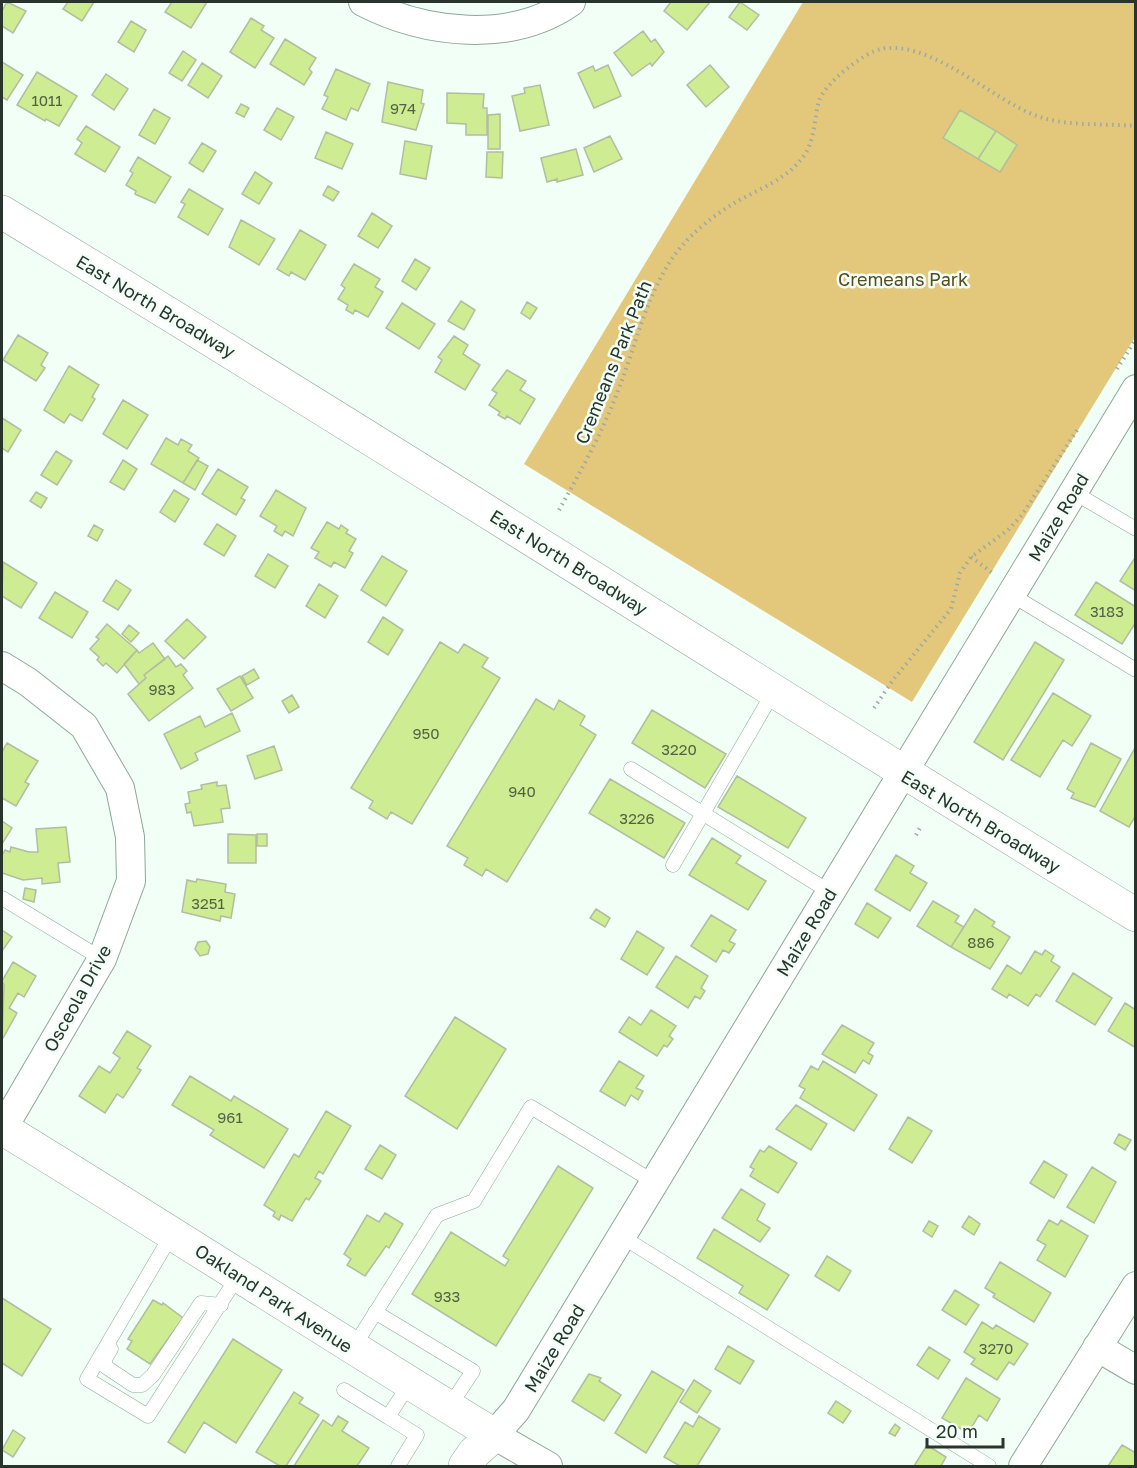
<svg xmlns="http://www.w3.org/2000/svg" width="1137" height="1468" viewBox="0 0 1137 1468" font-family="'Golos Text',sans-serif">
	<style>
		.green { fill: #e3c77a }
		.building { fill: #ceec91; stroke: #b2bd9f; stroke-width: 1.5 }
		.lines { fill: none; stroke-linecap: round; stroke-linejoin: round }
		.service-casing { stroke: #8ca997; stroke-width: 15 }
		.minor-casing { stroke: #8ca997; stroke-width: 30 }
		.tertiary-casing { stroke: #8ca997; stroke-width: 34 }
		.secondary-casing { stroke: #8ca997; stroke-width: 34 }
		.path { stroke: #9da9a1; stroke-width: 4; stroke-dasharray: 1.5 4.5; stroke-linecap: butt }
		.service { stroke: #fff; stroke-width: 14 }
		.minor { stroke: #fff; stroke-width: 28 }
		.tertiary { stroke: #fff; stroke-width: 33 }
		.secondary { stroke: #fff; stroke-width: 33 }
		.labels { text-anchor: middle; dominant-baseline: central; stroke-width: 5; stroke-linejoin: round; paint-order: stroke }
		.number-label { font-size: 15px; fill: #526245 }
		.park-label { font-size: 18px; fill: #584a22; stroke: #f2fff7 }
		.street-label { font-size: 18px; fill: #28342c; stroke: #f2fff7 }
	</style>
	<rect width="100%" height="100%" fill="#f2fff7"/>
	<!-- green -->
	<path class="green" d="M803,2h332v335l-223,365 -388,-238z"/>
	<!-- building -->
	<path class="building" d="M7,2l19,9 -13,22 -11,-7v-15z
		M68,2h26l-12,19 -19,-12z
		M172,2h35l-16,26 -26,-16z
		M671,2h39l-23,28 -23,-19z
		M740,2l19,13 -12,15 -18,-13z
		M251,18l13,8 -3,4 13,8 -19,30 -25,-16z
		M131,21l15,9 -12,22 -16,-10z
		M643,31l8,11 4,-3 9,13 -12,14 -2,-3 -18,13 -18,-23z
		M285,39l31,19 -7,11 3,3 -8,13 -34,-21z
		M183,51l13,9 -14,21 -13,-8z
		M2,62l21,13 -16,25 -5,-3z
		M202,63l20,13 -14,22 -20,-13z
		M608,65l13,31 -27,12 -16,-35 15,-7 2,5z
		M710,65l19,22 -23,20 -19,-22z
		M336,69l34,15 -12,27 -7,-3 -5,12 -24,-11 6,-12 -4,-2z
		M37,72l40,24 -18,30 -13,-7 -1,2 -28,-16z
		M106,74l22,15 -14,21 -22,-15z
		M388,82l35,8 -2,13 3,1 -8,26 -34,-8z
		M540,85l9,40 -29,6 -8,-35 13,-3 -1,-5z
		M447,93l37,1 -1,14h4v27h-21v-11l-19,-1z
		M241,104l8,4 -5,9 -8,-4z
		M277,108l17,9 -13,23 -17,-10z
		M154,109l16,9 -15,26 -16,-9z
		M960,110l36,21 -18,28 -35,-21z
		M500,114v35h-12v-34z
		M86,126l34,21 -15,25 -30,-18 7,-11 -5,-4z
		M996,131l21,14 -17,27 -22,-13z
		M326,132l27,12 -11,25 -27,-11z
		M610,136l12,23 -28,13 -10,-24z
		M405,141l27,5 -6,33 -26,-5z
		M202,143l14,8 -13,21 -14,-9z
		M576,149l7,26 -26,7v-3l-10,3 -6,-24z
		M487,152h16l-1,26 -16,-1z
		M138,157l33,20 -16,26 -20,-9 1,-3 -10,-6 7,-12 -3,-2z
		M255,172l17,11 -13,21 -17,-10z
		M328,186l11,6 -6,9 -10,-6z
		M189,189l34,20 -15,26 -30,-18 7,-13 -4,-2z
		M372,213l20,13 -14,22 -20,-12z
		M241,220l34,19 -16,26 -30,-18z
		M300,230l26,15 -21,35 -14,-8 -2,4 -12,-7z
		M415,259l15,9 -14,22 -14,-9z
		M354,264l26,15 -5,8 8,5 -15,25 -13,-7 -2,4 -7,-4 2,-5 -10,-6 7,-11 -4,-3z
		M461,301l14,9 -11,20 -16,-9z
		M527,302l10,6 -7,11 -9,-6z
		M402,303l33,21 -16,25 -33,-21z
		M18,335l30,18 -7,12 4,3 -9,13 -33,-21z
		M454,336l14,9 -5,9 17,11 -15,25 -30,-18 7,-12 -4,-3z
		M69,366l30,19 -7,12 3,2 -13,22 -12,-7 -6,9 -20,-13z
		M507,370l19,11 -6,9 15,9 -15,25 -13,-8 -2,3 -7,-4 2,-3 -11,-7 8,-12 -5,-3z
		M123,400l25,15 -21,34 -24,-15z
		M2,418l19,12 -13,22 -6,-4z
		M166,438l12,7 3,-6 11,6 -4,6 11,7 -16,25 -32,-19z
		M56,451l16,10 -15,24 -16,-10z
		M123,460l14,9 -13,21 -14,-8z
		M197,460l11,6 -13,24 -12,-7z
		M218,469l30,18 -7,11 4,2 -9,15 -34,-21z
		M174,490l15,9 -14,23 -15,-10z
		M276,490l30,18 -13,28 -8,-5 -3,5 -8,-5 3,-5 -17,-10z
		M36,492l11,6 -6,10 -11,-7z
		M327,522l12,7 2,-4 7,5 -2,3 10,6 -7,12 4,2 -8,15 -11,-6 -3,5 -16,-9 4,-6 -8,-4z
		M217,524l19,12 -12,20 -20,-12z
		M94,525l9,5 -6,11 -9,-5z
		M268,554l20,12 -13,22 -20,-12z
		M382,556l25,15 -21,35 -25,-16z
		M1136,556v35l-16,-10z
		M3,562l34,21 -16,25 -19,-12z
		M116,580l15,10 -13,20 -15,-9z
		M1096,582l40,25v15l-14,22 -47,-29z
		M319,584l19,12 -13,22 -19,-12z
		M55,592l33,20 -16,26 -33,-20z
		M383,617l20,13 -15,25 -20,-13z
		M187,619l19,18 -22,22 -19,-18z
		M107,624l30,26 -20,23 -11,-10 -3,3 -6,-6 2,-3 -9,-8 9,-10 -3,-2z
		M129,625l10,8 -8,9 -9,-8z
		M440,642l18,11 6,-9 24,14 -6,9 18,11 -88,146 -21,-12 -4,7 -18,-11 4,-7 -22,-13z
		M1035,642l29,18 -61,100 -29,-18z
		M153,643l12,16 -21,16 2,3 -7,6 -15,-20 13,-14 2,3z
		M168,656l8,11 5,-3 6,7 -4,4 10,13 -44,33 -21,-27 18,-16 -2,-3z
		M254,669l5,9 -12,7 -5,-9z
		M240,676l13,22 -22,13 -14,-22z
		M1053,693l38,23 -19,30 -9,-6 -23,37 -29,-17z
		M292,695l7,12 -10,6 -7,-12z
		M536,699l18,11 5,-10 26,16 -5,9 16,10 -89,147 -21,-13 -4,7 -18,-11 4,-7 -21,-12z
		M652,710l74,44 -21,34 -73,-45z
		M232,713l8,18 -45,22 3,7 -17,9 -17,-35 36,-18 5,11z
		M7,743l31,18 -13,21 4,2 -13,22 -14,-8v-46z
		M1091,743l30,16 -26,48 -24,-9 3,-5 -7,-4z
		M274,746l8,24 -27,9 -8,-23z
		M1136,746v69l-7,12 -29,-16z
		M737,776l69,42 -18,30 -70,-41z
		M610,779l75,44 -21,35 -75,-45z
		M217,782v4l9,-1 4,23 -9,1 2,13 -29,4 -3,-14 -4,1 -2,-9 5,-1 -2,-11 14,-3 -1,-4z
		M2,821l10,7 -10,16z
		M66,827l4,35 -12,1 2,19 -18,2v-6l-19,2 -21,-7v-18l3,-5 5,2 1,-5 18,5h9l-2,-23z
		M228,834l28,1v28h-28z
		M257,834h10v12h-10z
		M712,838l29,18 -5,7 30,18 -18,29 -59,-35z
		M896,855l18,11 -4,7 17,10 -17,28 -35,-21z
		M197,879l29,5 -1,8 10,2 -4,24 -10,-2 -1,5 -38,-9 5,-32 9,2z
		M25,888l11,2 -2,12 -11,-3z
		M933,901l26,15 -4,6 9,5 -13,20 -34,-21z
		M867,903l24,15 -13,20 -23,-14z
		M596,909l14,9 -5,9 -15,-9z
		M975,909l20,13 -3,4 18,11 -20,32 -39,-22z
		M711,915l25,15 -7,11 6,3 -6,9 -6,-3 -7,12 -25,-16z
		M2,930l10,7 -10,14z
		M637,931l27,17 -17,27 -26,-16z
		M206,941l4,6 -2,7 -8,2 -5,-7 3,-7z
		M1045,950l9,6 -3,5 9,6 -20,30 -4,-3 -8,12 -19,-12 -2,4 -15,-9 15,-24 14,9 14,-23 7,4z
		M676,956l32,20 -7,12 4,3 -5,8 -5,-3 -7,12 -32,-21z
		M13,962l23,14 -12,21 -6,-4 -9,15 8,5 -15,27 2,-55 -2,-4z
		M1073,973l39,25 -17,27 -39,-24z
		M1125,1003l11,7v38l-28,-17z
		M651,1010l25,16 -7,10 4,3 -6,8 -3,-2 -7,11 -38,-24 10,-15 12,8z
		M455,1017l51,32 -49,80 -52,-33z
		M842,1025l32,18 -6,10 5,3 -4,8 -6,-4 -8,13 -33,-19z
		M127,1031l24,15 -14,22 4,2 -18,28 -6,-4 -12,19 -26,-17 20,-30 11,7 10,-15 -7,-5z
		M619,1061l25,15 -8,12 7,3 -5,9 -7,-5 -6,11 -25,-15z
		M823,1061l54,34 -23,36 -54,-33 5,-9 -6,-3 12,-20 7,4z
		M190,1076l41,25 3,-5 54,33 -24,39 -54,-33 4,-5 -42,-25z
		M796,1105l31,19 -16,26 -35,-21z
		M326,1111l25,15 -28,48 -4,-3 -4,7 6,3 -12,19 -3,-2 -14,23 -11,-6 -2,5 -6,-4 2,-4 -11,-7 30,-51 5,3z
		M908,1117l24,14 -20,32 -23,-14z
		M1119,1134l12,6 -6,10 -11,-7z
		M380,1145l16,10 -14,24 -17,-10z
		M769,1146l28,17 -19,30 -28,-17 4,-7 -4,-2 10,-17 4,2z
		M1044,1161l23,14 -13,23 -24,-15z
		M558,1166l35,22 -97,158 -84,-52 39,-62 54,34 4,-6 -6,-4z
		M1092,1167l24,15 -22,41 -27,-16z
		M741,1189l24,15 -8,16 13,8 -10,14 -38,-24z
		M385,1213l18,11 -14,24 -3,-2 -21,30 -18,-11 4,-6 -7,-5 23,-39 12,7z
		M969,1216l11,8 -6,11 -12,-8z
		M1049,1220l9,5 3,-5 27,16 -23,41 -28,-17 9,-15 -9,-5z
		M929,1221l9,5 -6,11 -9,-6z
		M714,1229l75,46 -22,35 -28,-17 4,-7 -46,-28z
		M827,1256l24,15 -12,20 -24,-15z
		M1000,1262l51,31 -17,29 -41,-25 2,-3 -10,-6z
		M955,1290l24,15 -13,20 -24,-15z
		M2,1298l49,31 -29,47 -20,-13z
		M153,1300l9,5 1,-2 20,15 -33,46 -23,-15 5,-8 -4,-2z
		M982,1322l11,7 3,-4 32,19 -14,21 -5,-3 -12,18 -26,-16 4,-5 -11,-7z
		M233,1339l49,31 -46,73 -32,-21 -19,31 -17,-11z
		M728,1346l26,15 -14,23 -25,-15z
		M929,1347l21,13 -12,19 -21,-14z
		M652,1371l32,19 -38,63 -31,-20z
		M589,1374l12,4 -2,3 22,14 -17,26 -32,-20z
		M966,1378l34,21 -13,22 -8,-6 -11,18 -26,-15z
		M694,1380l17,11 -14,22 -17,-11z
		M294,1392l9,6 -4,5 20,12 -33,51h-6l-24,-14z
		M836,1401l15,10 -8,12 -15,-10z
		M338,1416l10,6 -6,9 27,17 -12,18h-63l29,-46 9,6z
		M699,1416l21,13 -23,37h-17l-16,-9 21,-35 8,5z
		M895,1424l5,4 -5,8 -6,-3z
		M13,1430l12,8 -12,19 -11,-7z
		M927,1445l19,12 -5,9h-27z
		M1122,1445l14,8v13h-28z"/>
	<g class="lines">
		<!-- service casing -->
		<g class="service-casing">
			<path id="service" d="M1073,492l63,37
				M1010,594l126,76
				M631,769l199,123
				M673,865l101,-174
				M2,898l100,61
				M172,1234l-85,145 61,37 90,-140
				M621,1236l368,230
				M375,1312l98,59 -24,36
				M353,1348l84,-133 37,-14 57,-94 123,75
				M111,1349l-6,10 1,8 27,18h9l11,-10 48,-72 20,2
				M344,1390l44,27
				M398,1466l19,-31 -29,-18 22,-34"/>
		</g>
		<!-- minor casing -->
		<g class="minor-casing">
			<path id="minor" d="M363,2c62,32 148,42 208,0
				M2,666l26,16 56,44 36,62 10,49 1,44 -29,78 -100,171
				M1097,1347l39,23
				M548,1466l-54,-31 22,-25 620,-1021
				M1023,1466l113,-180"/>
		</g>
		<!-- tertiary casing -->
		<g class="tertiary-casing">
			<path id="tertiary" d="M2,1128c165,101 327,206 492,307l-20,18 -9,13"/>
		</g>
		<!-- secondary casing -->
		<g class="secondary-casing">
			<path id="secondary" d="M2,212c380,230 754,471 1134,703"/>
		</g>
		<!-- path -->
		<path class="path" d="M1117,369l19,-30
			M559,510c22,-39 44,-79 60,-122 18,-46 29,-101 61,-140 15,-18 36,-34 56,-46 23,-13 51,-23 67,-45 12,-15 11,-39 16,-56 6,-18 44,-48 62,-52 49,-10 110,50 156,67 31,11 66,7 99,10
			M971,557l23,17
			M874,708l19,-28 58,-71 9,-36 11,-16 37,-27 14,-15 55,-85
			M916,835l5,-9"/>
		<!-- service -->
		<use href="#service" class="service"/>
		<!-- minor -->
		<use href="#minor" class="minor"/>
		<!-- tertiary -->
		<use href="#tertiary" class="tertiary"/>
		<!-- secondary -->
		<use href="#secondary" class="secondary"/>
	</g>
	<g class="labels">
		<!-- number labels -->
		<g class="number-label">
			<text x="47" y="100">1011</text>
			<text x="403" y="108">974</text>
			<text x="1107" y="611">3183</text>
			<text x="162" y="689">983</text>
			<text x="426" y="733">950</text>
			<text x="679" y="749">3220</text>
			<text x="522" y="791">940</text>
			<text x="637" y="818">3226</text>
			<text x="208" y="903">3251</text>
			<text x="981" y="942">886</text>
			<text x="230" y="1117">961</text>
			<text x="447" y="1296">933</text>
			<text x="996" y="1348">3270</text>
		</g>
		<!-- park labels -->
		<g class="park-label">
			<text x="903" y="279">Cremeans Park</text>
		</g>
		<!-- street labels -->
		<g class="street-label">
			<text transform="translate(156 306) rotate(31)">East North Broadway</text>
			<text transform="translate(613 362) rotate(-68)">Cremeans Park Path</text>
			<text transform="translate(1058 517) rotate(-59)">Maize Road</text>
			<text transform="translate(569 562) rotate(32)">East North Broadway</text>
			<text transform="translate(981 821) rotate(31)">East North Broadway</text>
			<text transform="translate(806 932) rotate(-59)">Maize Road</text>
			<text transform="translate(77 998) rotate(-61)">Osceola Drive</text>
			<text transform="translate(274 1298) rotate(33)">Oakland Park Avenue</text>
			<text transform="translate(554 1348) rotate(-59)">Maize Road</text>
		</g>
	</g>
	<!-- border -->
	<rect width="1137" height="1468" fill="none" stroke="#28342c" stroke-width="6"/>
	<!-- scale -->
	<path d="M927 1438v9h76v-9" fill="none" stroke="#28342c" stroke-width="3"/>
	<text x="936" y="1438" font-size="18" fill="#28342c" stroke="#f2fff7" stroke-width="4.5" paint-order="stroke">20 m</text>
</svg>
